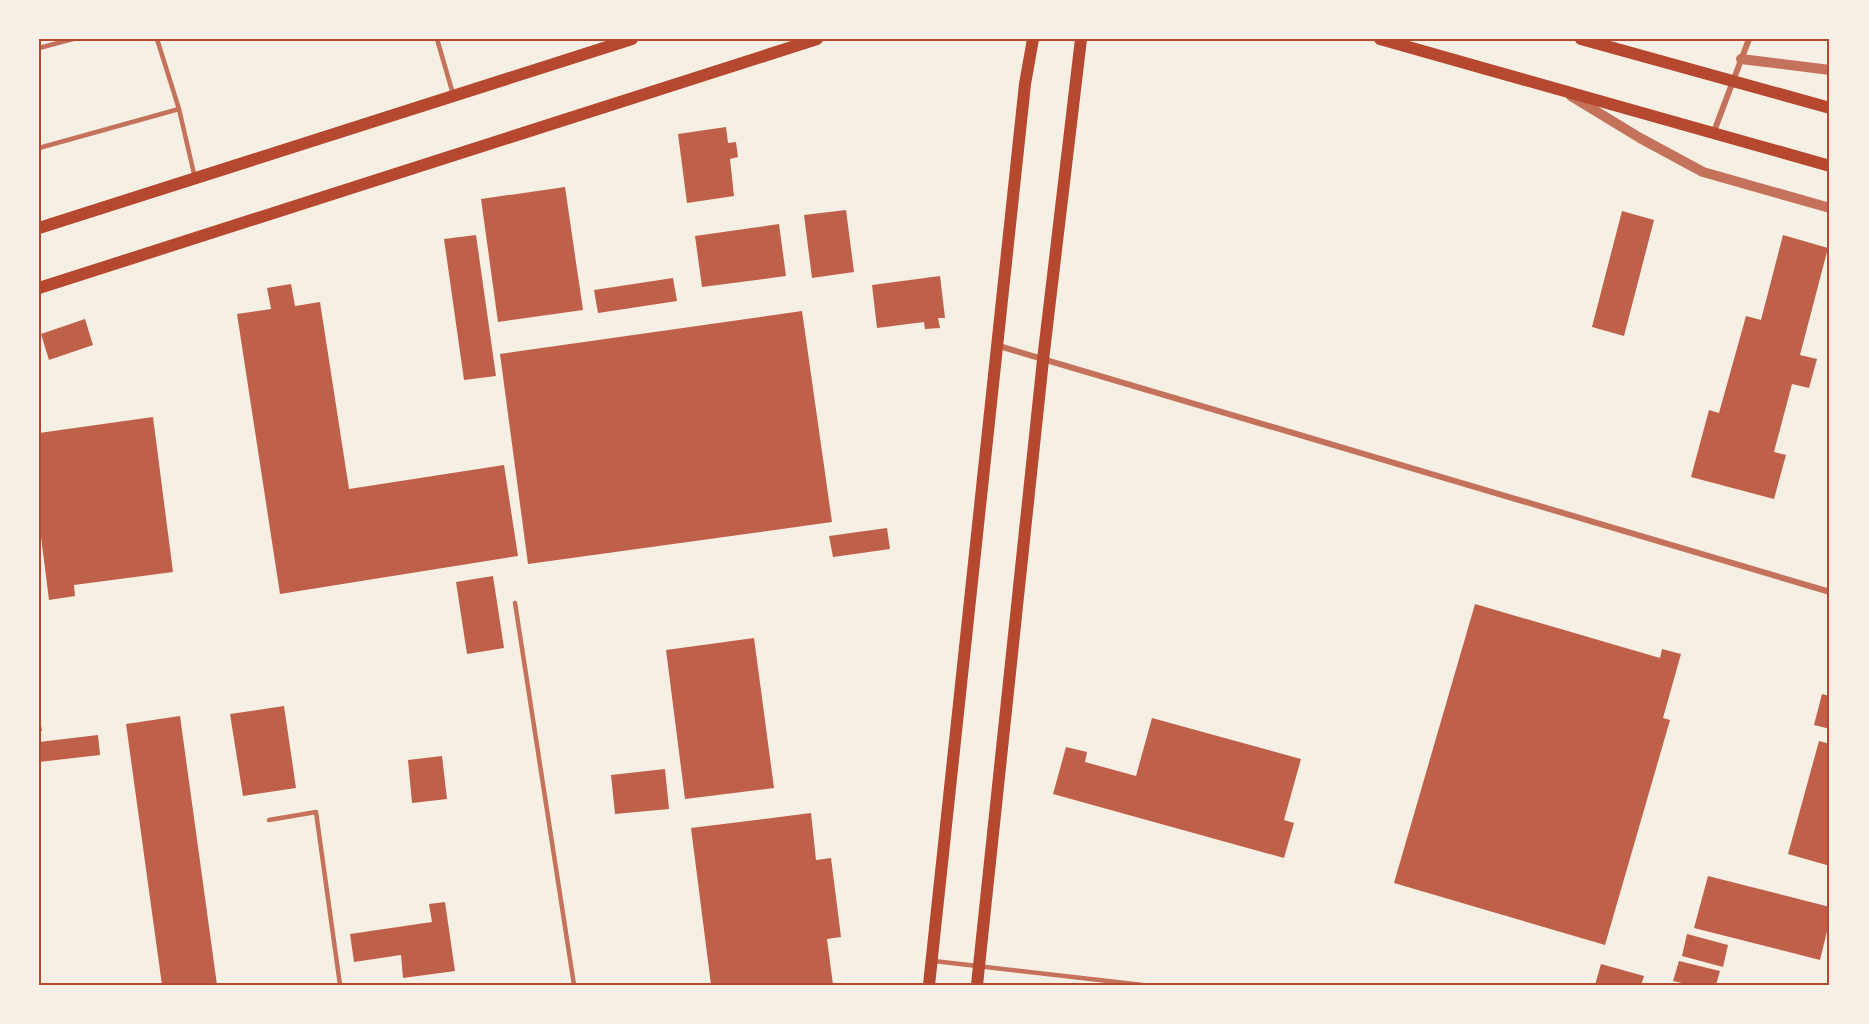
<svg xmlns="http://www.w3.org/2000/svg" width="1869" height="1024" viewBox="0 0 1869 1024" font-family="Arial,sans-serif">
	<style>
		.building { fill: #bf614a }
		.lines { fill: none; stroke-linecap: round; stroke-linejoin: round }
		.service { stroke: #c5725c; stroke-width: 4.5 }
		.minor { stroke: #c5725c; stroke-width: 6 }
		.tertiary { stroke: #c5725c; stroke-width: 10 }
		.secondary { stroke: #b5482f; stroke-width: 12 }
		.neatline { fill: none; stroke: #b5482f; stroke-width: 2 }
	</style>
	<rect width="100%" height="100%" fill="#f6efe4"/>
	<!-- building -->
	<path class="building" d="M726,127l2,16 8,-1 2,15 -8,2 4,37 -47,7 -9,-69z
		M565,187l18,123 -85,12 -17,-123z
		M846,210l8,62 -42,6 -8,-63z
		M1622,211l32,9 -30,116 -32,-9z
		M779,224l7,52 -84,11 -7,-51z
		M476,235l20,141 -32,4 -20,-141z
		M1783,235l45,13 -28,107 17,4 -8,29 -17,-4 -18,68 12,3 -12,44 -83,-22 18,-67 10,3 27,-97 15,4z
		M940,276l5,42h-7l2,10 -15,1 -1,-7 -47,6 -5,-43z
		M673,278l4,23 -79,12 -4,-23z
		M291,284l4,22 25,-4 29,187 155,-24 14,91 -238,38 -43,-280 34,-5 -4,-21z
		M802,311l30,211 -304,42 -28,-210z
		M85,319l8,26 -44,15 -8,-26z
		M153,417l20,155 -99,13 1,11 -26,4 -10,-79v-88z
		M887,528l3,21 -57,8 -4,-21z
		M493,576l11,72 -37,6 -11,-72z
		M1475,604l185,54 2,-9 19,5 -18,64 7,2 -65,225 -211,-62z
		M754,638l20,150 -89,11 -19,-149z
		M1822,694l8,2v33l-16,-4z
		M284,706l12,82 -53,8 -13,-82z
		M39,715l3,16h-3z
		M180,716l37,269h-55l-36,-261z
		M1152,718l149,41 -17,61 10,3 -10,35 -231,-64 13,-47 21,5 -2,10 51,14z
		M98,735l2,20 -61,7v-20z
		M1819,741l11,3v122l-42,-12z
		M442,756l5,43 -35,4 -4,-43z
		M665,769l4,40 -54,5 -4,-39z
		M811,813l5,47 15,-2 10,79 -14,2 6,46h-122l-20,-157z
		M1708,876l122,31v12l-10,41 -126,-32z
		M445,902l10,69 -52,7 -2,-23 -47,7 -4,-28 82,-12 -3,-18z
		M1687,934l41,11 -5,22 -41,-11z
		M1679,961l41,10 -4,14h-25l-18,-4z
		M1601,964l43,12 -3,9h-46z"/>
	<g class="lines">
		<!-- service -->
		<path class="service" d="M157,39l22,70
			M437,39l16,55
			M39,48l34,-9
			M39,148l140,-39 16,69
			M515,603l59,382
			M269,820l47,-8 24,173
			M934,961l209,24"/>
		<!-- minor -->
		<path class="minor" d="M1713,134l36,-95
			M999,346l831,246"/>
		<!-- tertiary -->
		<path class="tertiary" d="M1741,59l89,11
			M1571,96l69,42 63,34 127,36"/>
		<!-- secondary -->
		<path class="secondary" d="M1380,39l450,127
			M1581,39l249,69
			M39,228l593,-189
			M39,288l778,-249
			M929,985l96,-901 8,-45
			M977,985l66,-625 38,-321"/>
	</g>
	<!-- border -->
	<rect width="1869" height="1024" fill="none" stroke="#f6efe4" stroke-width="81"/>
	<rect x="40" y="40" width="1788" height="944" class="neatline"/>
</svg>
